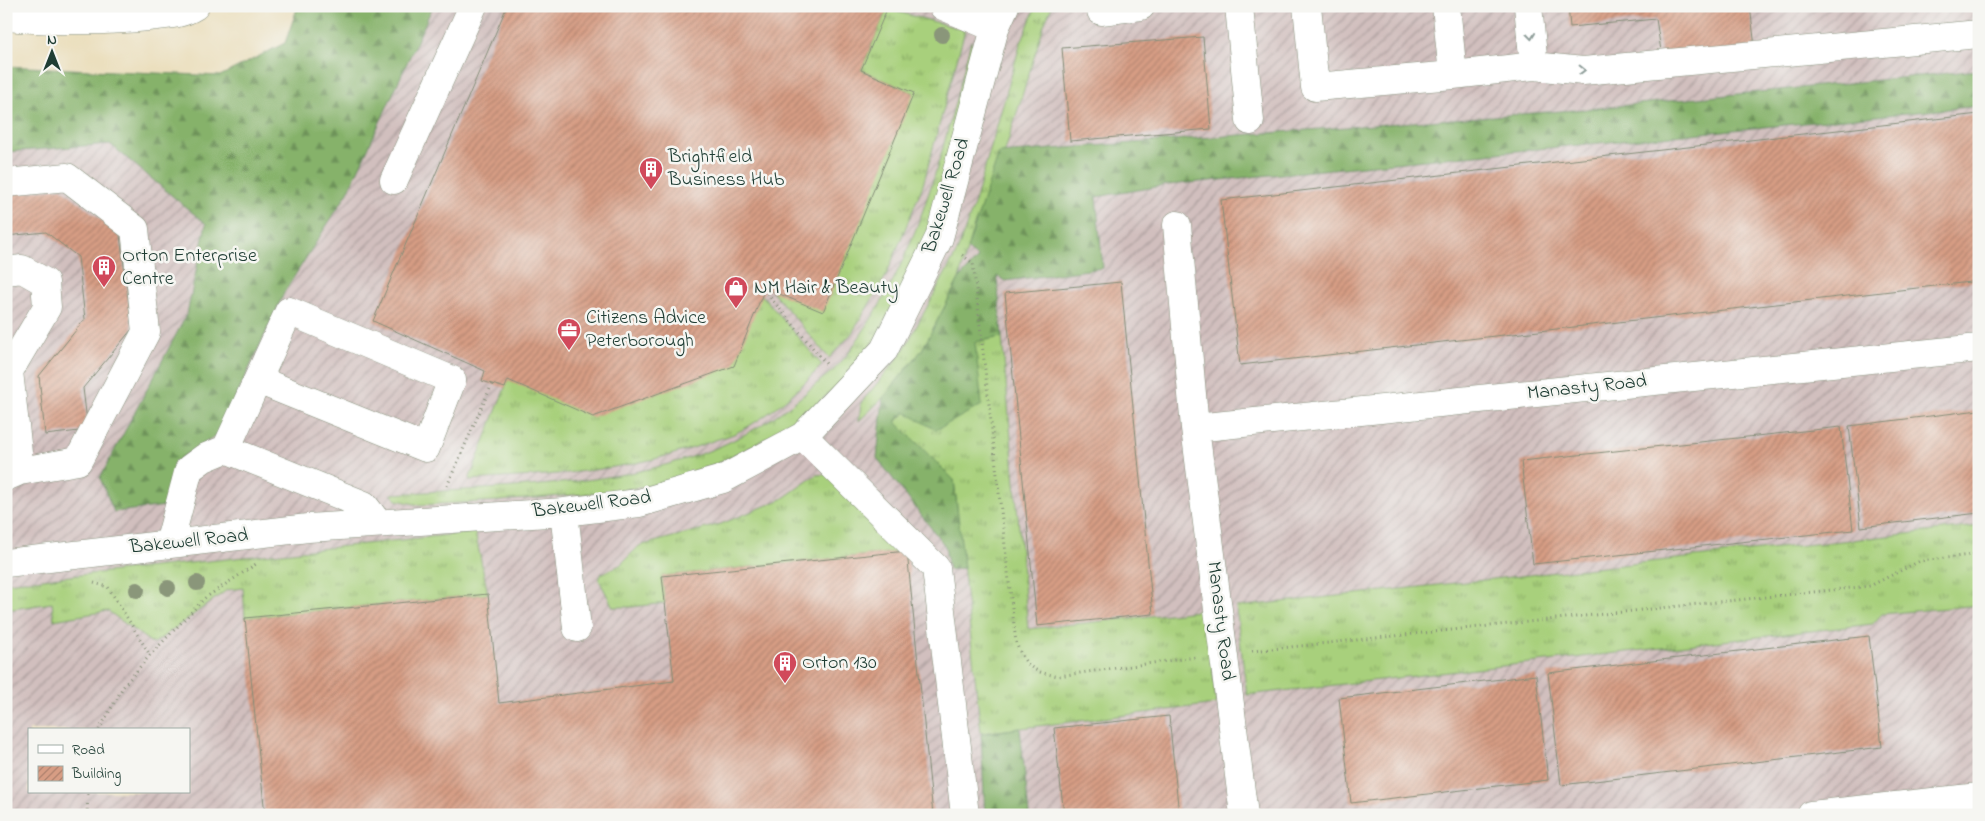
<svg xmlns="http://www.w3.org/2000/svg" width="1985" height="821" viewBox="0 0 1985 821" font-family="'Indie Flower',sans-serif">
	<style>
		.industrial { fill: url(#industrial-furrows); fill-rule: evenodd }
		.grass { fill: url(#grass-tufts); stroke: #648658 }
		.forest { fill: url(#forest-firs); stroke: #527850 }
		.building { fill: url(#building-hatch) }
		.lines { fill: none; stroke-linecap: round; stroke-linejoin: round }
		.minor-casing { stroke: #858e79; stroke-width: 29 }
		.path { stroke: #858e79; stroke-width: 3; stroke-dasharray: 1 4; stroke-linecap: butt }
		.minor { stroke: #fff; stroke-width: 28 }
		.tree { fill: #8a967a }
		.oneway { stroke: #8f9e9a }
		.labels { text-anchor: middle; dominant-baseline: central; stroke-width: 5; stroke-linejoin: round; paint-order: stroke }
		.poi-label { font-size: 20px; fill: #1f3d34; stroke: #f6f6f2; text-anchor: start }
		.street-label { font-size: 20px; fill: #1f3d34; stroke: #f6f6f2 }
	</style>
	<defs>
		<pattern id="industrial-furrows" width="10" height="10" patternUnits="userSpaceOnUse" patternTransform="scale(1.25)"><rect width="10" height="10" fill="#d1bfbe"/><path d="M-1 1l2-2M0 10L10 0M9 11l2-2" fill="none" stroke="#a99c9b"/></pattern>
		<pattern id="grass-tufts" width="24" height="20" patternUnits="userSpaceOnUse" patternTransform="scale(1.25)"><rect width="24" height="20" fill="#a8d07b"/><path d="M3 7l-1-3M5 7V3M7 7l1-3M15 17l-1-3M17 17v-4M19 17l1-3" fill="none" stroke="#8a6"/></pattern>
		<pattern id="forest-firs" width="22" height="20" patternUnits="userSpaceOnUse" patternTransform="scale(1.25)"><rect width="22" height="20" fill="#86b26b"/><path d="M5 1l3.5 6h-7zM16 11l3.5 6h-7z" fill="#6d9259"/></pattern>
		<pattern id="building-hatch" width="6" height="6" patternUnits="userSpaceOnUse" patternTransform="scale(1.25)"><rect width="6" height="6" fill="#d79d84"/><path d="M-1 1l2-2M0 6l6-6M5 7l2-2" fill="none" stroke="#ae816d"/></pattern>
	</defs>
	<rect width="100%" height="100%" fill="#f6f6f2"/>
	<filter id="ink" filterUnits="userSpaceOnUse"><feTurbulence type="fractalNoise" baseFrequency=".02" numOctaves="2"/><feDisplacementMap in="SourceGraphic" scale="10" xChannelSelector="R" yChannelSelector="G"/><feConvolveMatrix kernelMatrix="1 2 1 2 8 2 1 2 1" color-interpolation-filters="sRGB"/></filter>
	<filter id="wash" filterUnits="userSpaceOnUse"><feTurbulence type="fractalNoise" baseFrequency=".0096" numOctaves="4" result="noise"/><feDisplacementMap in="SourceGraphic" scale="20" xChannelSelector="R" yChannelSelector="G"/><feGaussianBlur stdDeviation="1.12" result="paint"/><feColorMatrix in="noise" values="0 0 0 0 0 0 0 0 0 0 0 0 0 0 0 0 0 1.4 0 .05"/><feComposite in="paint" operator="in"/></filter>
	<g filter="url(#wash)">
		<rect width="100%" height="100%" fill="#ebdfbe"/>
		<!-- industrial -->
		<path class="industrial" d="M305,6h1674v809h-1973v-745l270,24zM29,730h160v62h-160z"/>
		<!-- grass -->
		<path class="grass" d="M1036,6h16l-8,19 -46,149 -24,51 -15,54 -37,71 -39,48 -24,23 2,-18 41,-50 55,-101 19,-53 44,-154z
			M887,9l78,21 -42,155 -37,91 -34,57 -23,25 -57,-67 142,-198 -53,-23z
			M971,41l7,17 -45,170 -56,109 -37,47 -47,40 -72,38 -69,23 -43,7 -109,9 -81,4 -22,-5 -6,-6c76,-5 159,-6 234,-20 77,-15 131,-37 190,-89 8,-7 18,-13 25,-22 9,-8 15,-20 22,-30 60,-87 83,-192 109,-292z
			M762,295l60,70c-25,26 -53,52 -86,68 -9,4 -19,6 -29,10 -77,29 -157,32 -238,37l39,-100z
			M1002,337l26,292 179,-19 9,94 -235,29 -27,-253 -58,-58 79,-81z
			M829,474l78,77 -245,25 3,27 -33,4h-19l-14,-27 2,-6 19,-9 19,-19 82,-22 61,-25 34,-24z
			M1979,526v79l-97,9 -9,10 -626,71 -11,-88z
			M475,532l13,62 -243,24 -2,-30 -16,2 -74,54 -45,-33 -54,9 -2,-17 -46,7v-27z"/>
		<!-- forest -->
		<path class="forest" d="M298,6h135l-85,186 -63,99 -66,143 -39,24 -14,48 -52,6 -14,-34 87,-164 19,-90 -96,-80 -104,8v-86l214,10 65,-33z
			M1979,70v36l-811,79 -72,12 7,71 -98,13 -8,-5 5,61 -27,5 7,63 -46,25 -31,-18 -9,10 58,58 10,88 -15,2 -4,-24 -68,-88 6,-60 39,-48 37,-71 19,-21 -11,-9 32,-96 589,-44z
			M1020,728l9,87h-44l-4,-81z"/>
		<g id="blocks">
			<!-- building -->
			<path class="building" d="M507,6h373l7,3 -26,61 53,23 -91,219 -58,-24 -31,78 -141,51 -85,-37 -3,8 -23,-7 3,-10 -112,-50z
				M1568,6h182l5,41 -93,10 -6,-38 -86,8z
				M1203,37l8,92 -141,12 -8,-93z
				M1979,114v167l-739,84 -19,-165z
				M61,188l59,47 12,94 -49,59 5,42 -43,5 -6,-59 46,-57 -7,-62 -32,-25 -40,4v-41z
				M1121,282l32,332 -116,12 -32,-333z
				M1979,410v103l-118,14 -12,-101z
				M1841,427l12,103 -320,34 -12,-103z
				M907,551l26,264h-668l-20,-197 243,-24 11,109 175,-22 -12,-105z
				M1869,636l13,111 -321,38 -13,-112z
				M1536,675l12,105 -197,23 -12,-105z
				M1169,716l10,99h-115l-10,-87z"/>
		</g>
	</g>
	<g filter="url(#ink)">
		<use href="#blocks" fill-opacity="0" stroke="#858e79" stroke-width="1"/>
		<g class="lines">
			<!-- minor casing -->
			<g class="minor-casing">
				<path id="minor" d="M943,6l52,22
					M1239,6l11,115
					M1307,6l8,81 138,-12 -7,-69
					M1528,6l6,60
					M1101,11l40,-5
					M6,17c48,4 94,5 142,0 17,-2 33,-2 47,-11
					M1453,75l81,-9 49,5 396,-37
					M394,180l79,-174
					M6,183l61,-6 68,52 11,103 -68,129 -58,10 -14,6
					M1177,225l18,203 49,387
					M6,271l16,-2 23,13 2,25 -38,64 11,100
					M1195,428l784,-80
					M803,436l133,132 29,247
					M226,449l138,56 14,18
					M564,512l13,116
					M169,544l20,-75 15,-11 22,-9 63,-138 163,69 -26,68 -168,-68
					M6,563l302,-35 256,-16 75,-9 84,-24 80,-43 81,-86 55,-112 56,-210 10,-22
					M1811,815l168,-18"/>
			</g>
			<!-- path -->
			<path class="path" d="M962,255l11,8 43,380c10,24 16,29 42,33l138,-19
				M764,290l64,76
				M447,486l45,-102
				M94,583l14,4 42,68
				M1252,651l618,-65 50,-25 59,-7
				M99,730l24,-43 27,-32 55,-57 51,-34
				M87,815l1,-23"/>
			<!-- minor -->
			<use href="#minor" class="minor"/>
		</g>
		<!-- trees -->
		<g class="tree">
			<circle cx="942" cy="35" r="8"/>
			<circle cx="197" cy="583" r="8"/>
			<circle cx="168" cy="588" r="8"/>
			<circle cx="137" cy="590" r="8"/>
		</g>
		<!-- one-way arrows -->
		<defs><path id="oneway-chevron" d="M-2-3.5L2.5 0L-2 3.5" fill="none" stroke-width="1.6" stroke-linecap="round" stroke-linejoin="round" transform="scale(1.25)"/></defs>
		<g class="oneway">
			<use href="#oneway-chevron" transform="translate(1531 36) rotate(84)"/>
			<use href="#oneway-chevron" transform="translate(1582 70) rotate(1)"/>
		</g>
	</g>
	<!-- icons -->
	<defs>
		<g id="building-pin" transform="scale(1.25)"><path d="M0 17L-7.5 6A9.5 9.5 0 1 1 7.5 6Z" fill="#d1495b" stroke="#f6f6f2"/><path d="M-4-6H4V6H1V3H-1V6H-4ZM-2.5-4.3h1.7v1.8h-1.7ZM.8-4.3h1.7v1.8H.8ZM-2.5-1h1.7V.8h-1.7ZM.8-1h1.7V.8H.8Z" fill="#fff"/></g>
		<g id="shop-pin" transform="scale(1.25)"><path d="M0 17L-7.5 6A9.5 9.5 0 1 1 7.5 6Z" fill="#d1495b" stroke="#f6f6f2"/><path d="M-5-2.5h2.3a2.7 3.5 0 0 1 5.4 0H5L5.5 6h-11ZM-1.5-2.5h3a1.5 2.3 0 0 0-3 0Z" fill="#fff"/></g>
		<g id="office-pin" transform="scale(1.25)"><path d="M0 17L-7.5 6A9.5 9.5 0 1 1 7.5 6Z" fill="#d1495b" stroke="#f6f6f2"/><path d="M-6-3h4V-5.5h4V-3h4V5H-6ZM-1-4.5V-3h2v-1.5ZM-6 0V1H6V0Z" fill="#fff"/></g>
	</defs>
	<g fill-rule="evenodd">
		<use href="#building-pin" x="651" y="169"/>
		<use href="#building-pin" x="104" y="267"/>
		<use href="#shop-pin" x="736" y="288"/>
		<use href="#office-pin" x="569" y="330"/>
		<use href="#building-pin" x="785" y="663"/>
	</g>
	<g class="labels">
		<!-- poi labels -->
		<g class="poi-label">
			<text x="668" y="157">Brightfield<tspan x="668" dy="23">Business Hub</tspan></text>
			<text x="122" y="256">Orton Enterprise<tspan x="122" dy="23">Centre</tspan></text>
			<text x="754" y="288">NM Hair &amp; Beauty</text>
			<text x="586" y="318">Citizens Advice<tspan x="586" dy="23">Peterborough</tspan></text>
			<text x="802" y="663">Orton 130</text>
		</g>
		<!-- street labels -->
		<g class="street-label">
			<text transform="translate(947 196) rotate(-73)">Bakewell Road</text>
			<text transform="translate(1587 388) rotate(-6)">Manasty Road</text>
			<text transform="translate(592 505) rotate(-7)">Bakewell Road</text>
			<text transform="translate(189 542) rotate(-6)">Bakewell Road</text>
			<text transform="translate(1220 621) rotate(83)">Manasty Road</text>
		</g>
	</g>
	<!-- margin -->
	<rect width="1985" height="821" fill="none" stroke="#f6f6f2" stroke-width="25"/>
	<!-- legend -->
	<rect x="28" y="728" width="162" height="65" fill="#f6f6f2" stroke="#a0aca6"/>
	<rect x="38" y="745" width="25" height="8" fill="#ffffff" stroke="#a0aca6"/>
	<text x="72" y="754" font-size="15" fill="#1f3d34">Road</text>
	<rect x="38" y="766" width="25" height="15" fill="url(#building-hatch)" stroke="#a0aca6"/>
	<text x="72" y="778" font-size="15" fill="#1f3d34">Building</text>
	<!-- north arrow -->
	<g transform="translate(52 52)" stroke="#f6f6f2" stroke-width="4" paint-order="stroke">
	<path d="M0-4L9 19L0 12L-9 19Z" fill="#1f3d34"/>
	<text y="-8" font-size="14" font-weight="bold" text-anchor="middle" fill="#1f3d34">N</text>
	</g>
</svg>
